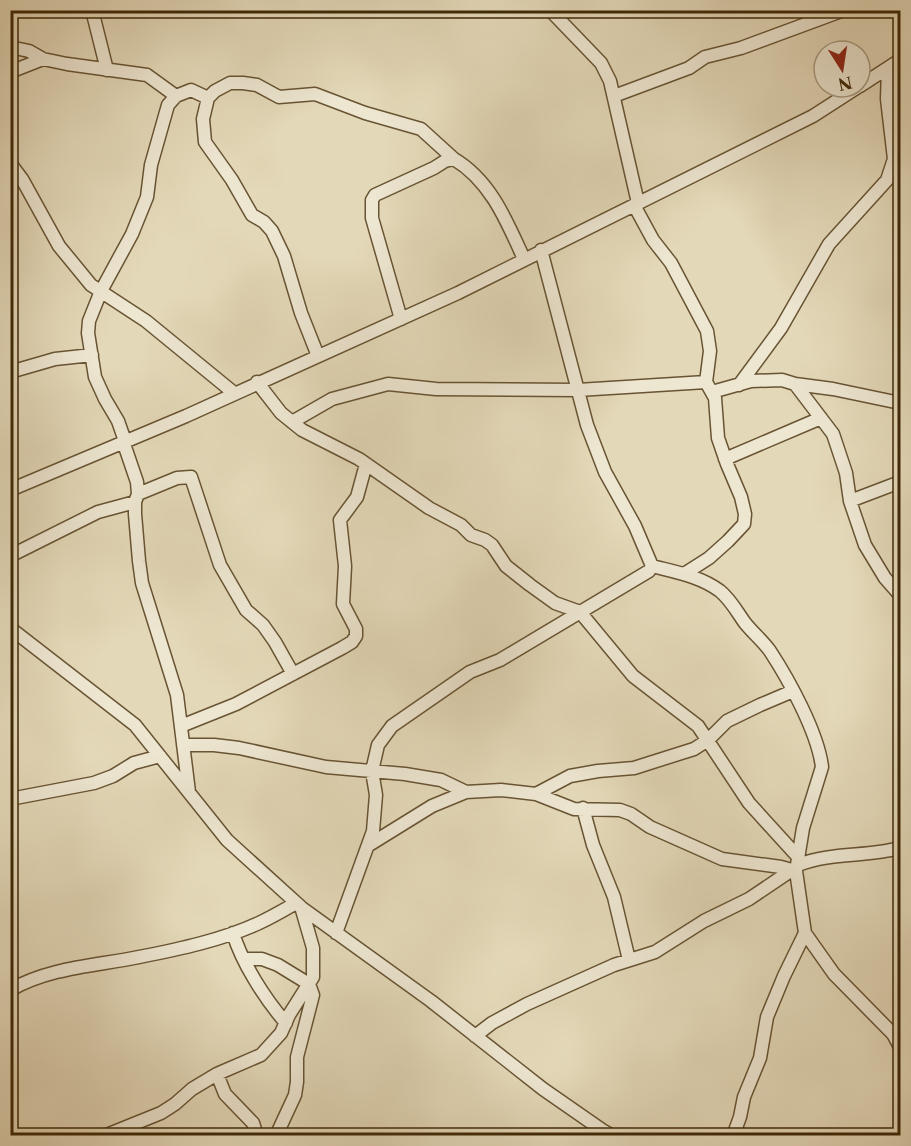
<svg xmlns="http://www.w3.org/2000/svg" width="911" height="1146" viewBox="0 0 911 1146" font-family="'Libre Caslon Text',serif">
	<style>
		.lines { fill: none; stroke-linecap: round; stroke-linejoin: round }
		.minor-casing { stroke: #685433; stroke-width: 15 }
		.minor { stroke: #ede6d1; stroke-width: 12 }
	</style>
	<rect width="100%" height="100%" fill="#e3d8b8"/>
	<filter id="stains"><feTurbulence type="fractalNoise" baseFrequency=".00333" numOctaves="4"/><feColorMatrix values="0 0 0 0 .2 0 0 0 0 .09 0 0 0 0 .02 0 0 0 .5 -.17"/></filter>
	<radialGradient id="worn" r=".72"><stop offset=".6" stop-color="#630" stop-opacity="0"/><stop offset="1" stop-color="#630" stop-opacity=".3"/></radialGradient>
	<g class="lines">
		<!-- minor casing -->
		<g class="minor-casing">
			<path id="minor" d="M92,10l15,60
				M550,10l51,53 9,18 28,122
				M10,47l19,4 14,8
				M10,72l33,-13 24,5 80,11 29,21
				M860,86l40,-26
				M614,96l75,-28 16,-11 36,-9 103,-38
				M10,163l12,16 37,67 32,39 55,36 88,72
				M634,205l19,35 18,23 36,68 3,20 -4,31 9,16 3,40 9,26 14,33 4,17 -1,10 -16,17 -19,17 -25,16
				M401,319l-29,-101v-18l3,-5 59,-27 11,-7 9,-2c37,22 53,63 70,100
				M318,356l-17,-43 -17,-57 -12,-25 -8,-9 -12,-7 -20,-35 -27,-38 -2,-23 5,-21 7,-7 15,-8h13l14,2 22,12 36,-3 50,19 56,16 33,30
				M10,372l45,-13 37,-4
				M257,382l24,31 21,17 57,29 70,49 32,17 10,10 14,5 7,5 14,21 24,19 25,18 25,9 53,64 65,50 51,77 50,55
				M795,384l38,50 13,39 4,28 15,44 20,33 15,17
				M739,385l42,-57 48,-84 58,-64 7,-21 -7,-60 1,-31
				M712,392l39,-11 31,-1 13,4 38,5 67,14
				M292,422l40,-23 56,-15 48,5 142,1 128,-8
				M123,441l14,41 1,12 -3,8v12l4,47 3,22 35,112 12,97
				M125,441l-7,-20 -13,-22 -10,-22 -7,-44 1,-12 12,-30 31,-57 15,-37 4,-32 17,-60 8,-9 15,-6 17,8
				M725,459l96,-41
				M10,490l176,-74 272,-123 355,-177 45,-29
				M138,494l39,-16 14,-1 29,88 26,45 17,15 12,17 18,32
				M850,501l50,-19
				M10,556l88,-44 37,-10
				M652,566c23,6 48,10 68,25 11,9 17,21 25,32 8,10 18,18 25,28 19,29 48,82 52,116l-19,61 -7,43 9,62 -21,43 -17,41 -7,41 -16,39 -4,20 -7,19
				M10,628l125,97 92,115 75,68 129,93 112,88 59,41 11,6
				M181,726l55,-22 106,-56 10,-6 4,-6v-7l-13,-25 2,-38 -5,-46 17,-23 9,-33
				M183,745h31l25,3 87,19 79,7 36,6 25,12 35,-2 35,4 38,15 46,1 11,4 19,13 72,32 59,8 11,3
				M536,794l34,-18 28,-5 36,-3 60,-19 14,-9 19,-19 33,-16 33,-14
				M10,799l84,-16 19,-7 21,-13 26,-7
				M583,808l10,37 21,52 15,63
				M369,845l63,-39 34,-14
				M798,865c33,-13 68,-8 102,-17
				M233,933c9,30 32,66 53,90
				M336,933l37,-102 3,-36 -4,-24 6,-26 14,-19 78,-54 30,-12 149,-89 3,-5 -17,-40 -30,-54 -18,-47 -46,-175
				M805,933l29,41 59,60 7,13
				M244,959h18l16,6 31,19 4,11 -16,62v25l-2,13 -19,41
				M10,990c41,-23 85,-24 129,-33 41,-8 83,-17 120,-34 13,-6 25,-13 37,-20
				M475,1036l17,-13 35,-19 87,-39 41,-13 49,-31 45,-22 43,-29 4,1
				M217,1074l8,20 28,29 4,13
				M104,1136l57,-23 14,-9 17,-15 25,-15 44,-19 20,-22 8,-18 24,-38v-29l-11,-38"/>
		</g>
		<!-- minor -->
		<use href="#minor" class="minor"/>
	</g>
	<!-- margin -->
	<rect width="911" height="1146" fill="none" stroke="#e3d8b8" stroke-width="36"/>
	<rect x="12" y="12" width="887" height="1122" fill="none" stroke="#3f2807" stroke-width="3"/>
	<rect x="18" y="18" width="875" height="1110" fill="none" stroke="#3f2807" stroke-width="1.5"/>
	<!-- north arrow -->
	<g transform="translate(842 69) rotate(168)"><circle r="28" fill="#ede6d1" stroke="#a79a80" stroke-width="1.5"/>
	<path d="M0-4.5L10 22L0 15L-10 22Z" fill="#8f2418"/>
	<text y="-9" font-size="16" font-weight="bold" text-anchor="middle" fill="#3f2807">N</text>
	</g>
	<rect width="100%" height="100%" filter="url(#stains)"/>
	<rect width="100%" height="100%" fill="url(#worn)"/>
</svg>
